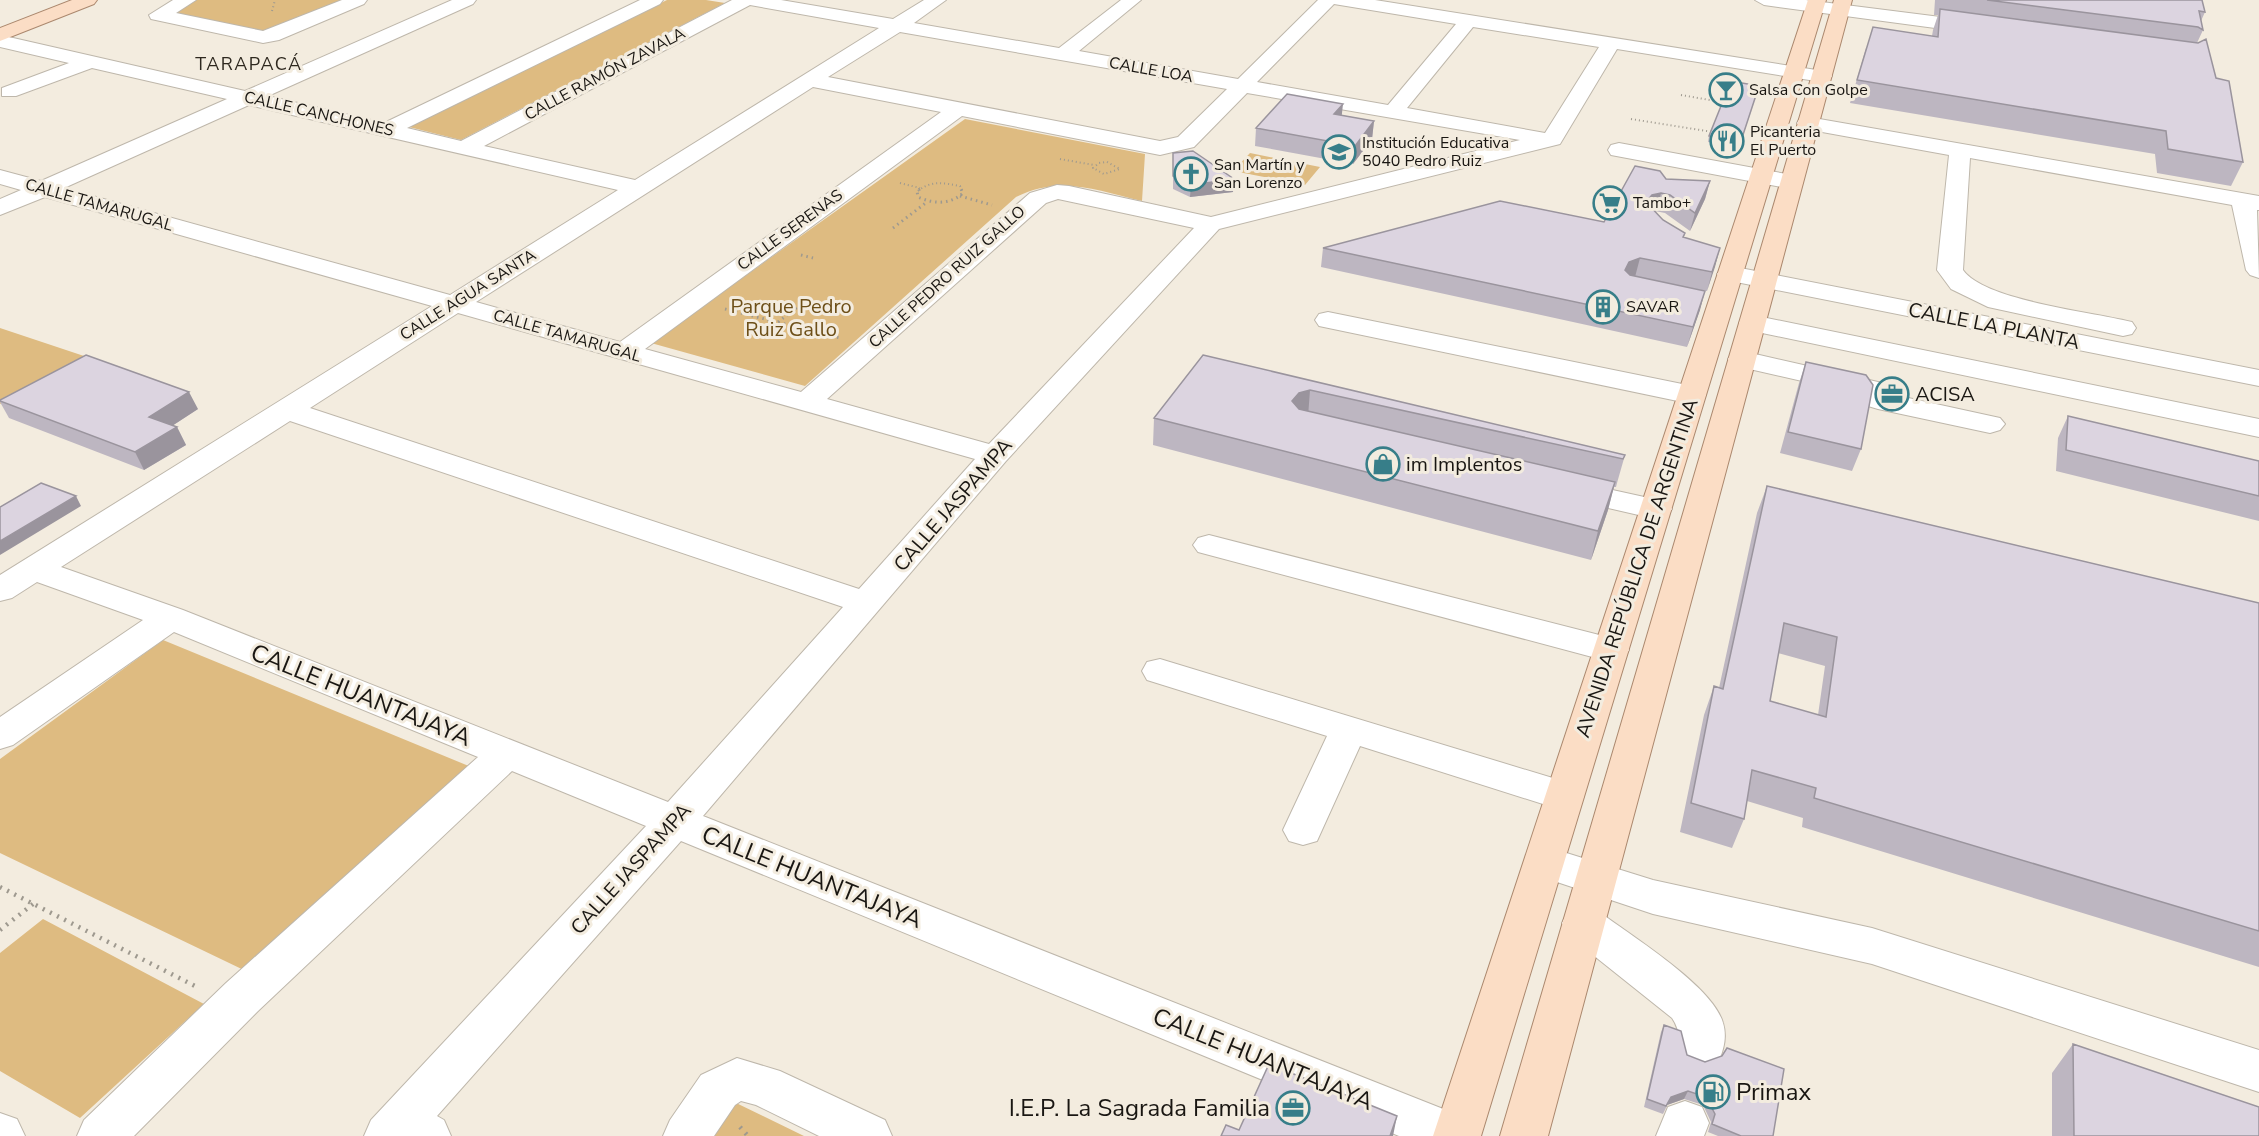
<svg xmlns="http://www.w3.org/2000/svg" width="2259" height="1136" viewBox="0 0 2259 1136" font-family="'Nunito Sans',sans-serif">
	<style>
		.green { fill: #debb81 }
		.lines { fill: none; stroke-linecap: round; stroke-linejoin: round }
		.minor-casing { stroke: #beb7ab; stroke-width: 2 }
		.major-casing { stroke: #ab886e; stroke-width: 2 }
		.path-far2 { stroke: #9e998f; stroke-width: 2; stroke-dasharray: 1 3; stroke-linecap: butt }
		.path-far1 { stroke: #9e998f; stroke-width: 3; stroke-dasharray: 1.5 4; stroke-linecap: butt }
		.path { stroke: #9e998f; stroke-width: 4.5; stroke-dasharray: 2 6; stroke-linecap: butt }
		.minor { fill: #fff; fill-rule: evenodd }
		.major { fill: #fbddc5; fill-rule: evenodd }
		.wall { fill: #bdb6c1; fill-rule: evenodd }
		.shaded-wall { fill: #9a949d }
		.building { fill: #dcd4e0; stroke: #9a949d; stroke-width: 1.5; fill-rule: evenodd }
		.labels { text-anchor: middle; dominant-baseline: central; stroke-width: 6; stroke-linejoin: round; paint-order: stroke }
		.far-street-label { font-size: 16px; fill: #191612; stroke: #f3ecdf }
		.far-poi-label { font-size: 16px; fill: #191612; stroke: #f3ecdf; text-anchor: start }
		.far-neighbourhood-label { font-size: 18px; letter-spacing: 1.5px; fill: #2e281f; stroke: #f3ecdf }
		.park-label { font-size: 20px; fill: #6d4f18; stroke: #f3ecdf }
		.street-label { font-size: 20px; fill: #191612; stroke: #f3ecdf }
		.poi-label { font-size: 20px; fill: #191612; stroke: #f3ecdf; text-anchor: start }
		.near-street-label { font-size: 24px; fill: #191612; stroke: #f3ecdf }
		.near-poi-label { font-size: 24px; fill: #191612; stroke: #f3ecdf; text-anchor: start }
	</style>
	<rect width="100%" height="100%" fill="#f3ecdf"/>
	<!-- green -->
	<path class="green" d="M191,0h161l-81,34 -102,-20z
		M667,0h39l19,3 -264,137 -52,-13z
		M965,119l180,35 -3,47c-46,-11 -82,-26 -126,-4l-211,189 -154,-43z
		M1250,153l70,14 -15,18 -72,-14z
		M0,328l87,29 -87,47z
		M163,640l313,129 -226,204 -250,-120v-94z
		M43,919l161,85 -124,114 -80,-47v-118z
		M732,1101l72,35h-98z"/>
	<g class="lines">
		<!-- minor casing -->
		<g class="minor-casing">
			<path id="minor" d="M173,0h23l-20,13 87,18 79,-31h25l-3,4 -85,36 -16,3 -112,-24 -2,-4z
				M452,0h24l-3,4 -205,92 116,27 256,-123h23l-3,4 -253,124 54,13 271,-141h49l112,19 31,-19h22l-32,23 145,25 62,-48h20l-62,51 159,28 80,-79h57l454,72 3,4 -3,4 -7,2 -205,-33 -57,95 -341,85 -213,232 -303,355 768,304 7,16h-79l-718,-295 -244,275 7,4 7,16h-87l7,-16 275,-294 -134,-55 -254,240 -124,125h-57l7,-16 142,-137 252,-226 -304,-125 -161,113 -13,4v-32l143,-97 -106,-38 -25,16 -12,3v-26l432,-269 -387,-109 -45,18v-16l21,-9 -21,-6v-14l41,11 186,-82 -135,-31 -76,28h-14v-8l67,-25 -69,-16v-12l245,56zM1334,4l6,1 116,19 -68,81 -131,-23zM750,5l129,23 -244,152 -151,-34zM1473,27l126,20 -54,86 -138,-25zM900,32l327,57 -49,48 -18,4 -332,-64zM813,87l128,25 -321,230 -144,-40zM1247,93l273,47 -309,77 -142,-31 -12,-1 -27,8 -229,199 -156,-43 317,-233 198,39 34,-8zM249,105l369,85 -168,105 -386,-107zM1058,199l136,29 -205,216 -162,-45 219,-196zM458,313l517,146 -116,130 -549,-181zM290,421l553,186 -175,195 -485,-192 -122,-43z
				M1755,0h51l174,22 9,6 -9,6 -216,-29z
				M1808,117l451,79v14h-2l2,68 -9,-3 -4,-5 -14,-65 -262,-47 -7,112c22,31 130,42 169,52l4,6 -4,6 -9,2 -135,-29 -37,-18 -14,-19 12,-115 -149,-27 -3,-5 3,-5z
				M1619,143l173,32 8,2 3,5 -3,5 -8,2 -181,-34 -3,-5 3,-5z
				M1730,266l529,104v16l-538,-107 -4,-5 4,-5z
				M1328,312l364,74 10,3 4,6 -4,6 -10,3 -373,-78 -4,-6 4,-6z
				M1752,315l507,104v18l-516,-108 -4,-6 4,-6z
				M1742,351l136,31 6,3 6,9 110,24 5,6 -5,6 -10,3 -112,-24 -10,-3 -9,-12 -127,-29 -4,-6 4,-6z
				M1567,480l100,22 5,7 -5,7 -11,3 -100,-23 -4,-7 4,-7z
				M1209,535l402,103 12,3 6,9 -6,9 -12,3 -413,-110 -5,-7 5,-7z
				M1160,659l419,127 5,10 -5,10 -14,5 -205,-65 -43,95 -14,4 -14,-4 -6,-11 44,-94 -180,-56 -5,-9 5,-9z
				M1544,846l109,34 219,48 387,122v42l-387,-128 -219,-50 -123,-41 -6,-11 6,-11z
				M1583,906l15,5c32,24 115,75 125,112 4,13 1,27 -5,39l-16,6 -16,-6c-8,-16 -4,-30 -14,-44l-104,-83 -6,-12 6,-12z
				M737,1058l43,13 105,49 7,16h-73l-63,-31 -15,-4 -6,4 -21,31h-51l7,-16 31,-45z
				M1685,1101l17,6 7,16 -5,13h-48l12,-29z
				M0,1113l17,6 8,17h-25z"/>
		</g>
		<!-- major casing -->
		<g class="major-casing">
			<path id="major" d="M72,0h25l-3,4 -94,37v-13z
				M1808,0h18l-345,1136h-48z
				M1834,0h18l-304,1136h-48z"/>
		</g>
		<!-- path-far2 -->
		<path class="path-far2" d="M272,11l3,-11
			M1681,95l46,8
			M1631,119l82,13
			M1060,159l34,6
			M1107,162l13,7 -16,5 -11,-6 6,-5z
			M900,183l20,5
			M918,191c13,-11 26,-8 42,-5l2,5"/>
		<!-- path-far1 -->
		<path class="path-far1" d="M920,189l-3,2 1,6c16,7 32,8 45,-4l-2,-4
			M960,196l32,9
			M893,228l34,-26
			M801,255l12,3
			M725,309l115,29
			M778,322l21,-16"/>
		<!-- path -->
		<path class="path" d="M0,887l197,100
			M0,930l33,-26
			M740,1127l8,9"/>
		<!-- minor -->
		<use href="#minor" class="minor"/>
		<!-- major -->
		<use href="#major" class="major"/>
	</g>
	<!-- wall -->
	<path class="wall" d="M1935,0h267l3,12 -4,9 2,9 -6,13 19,35 27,84 -12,24 -74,-13 -2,-19 -305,-51 16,-55 66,-12 1,-6 5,-15h-4z
		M1759,86l-20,62 -31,-6 1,-6z
		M1341,115l33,6 -2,18 -19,25 -98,-18 1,-18z
		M1173,153l61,26 -1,13 -43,5 -17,-8z
		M1666,179l44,2 -5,18 -15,32 -25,-18 -10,-2 8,9 22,13 -1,5 36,10 -13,43 -6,-1 -1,20 -13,37 -366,-80 2,-19 281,-26z
		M1203,355l422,100 -8,28 -1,4h-2l-6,23 -17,50 -438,-115 1,-27z
		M1806,362l55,87 -9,22 -72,-18 19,-70z
		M0,400l198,9 -26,17 5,1 9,18 -42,25 -135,-52 -9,-16z
		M2068,416l191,45v60l-203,-50 2,-33z
		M1767,486l492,117v364l-457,-140 1,-9 -56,-17 -3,18 -12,29 -52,-16 24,-117 10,-29 5,2 38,-175zM1778,653l47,13 -7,49 -48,-14z
		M1664,1025l23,30 86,81h-55l-10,-4 3,-10 -8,-17 -19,-6 -17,6 -4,9 -19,-7 17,-75z
		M2073,1044l186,92h-207v-63z"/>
	<!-- shaded-wall -->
	<path class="shaded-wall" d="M1343,104l-2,18 -7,-8z
		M1374,121l-2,18 -19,25 2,-18z
		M1234,179l-1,13 -43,5 1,-12z
		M1710,181l-5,18 -15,32 5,-18z
		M1661,193l-4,18 -10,2 -1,-11 6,-7z
		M1720,248l-5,19 -8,24 5,-19z
		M1640,258l-5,19 -11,4 1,-11 4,-8z
		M1705,291l-5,19 -13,37 6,-20z
		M1310,390l-2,27 -12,3 -4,-19 7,-8z
		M189,392l9,17 -40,26 -9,-18z
		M177,427l9,18 -42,25 -9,-18z
		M1615,482l-7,28 -17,50 7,-29z
		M76,496l5,10 -81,49v-14z
		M1688,1091l-4,8 -17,6 -4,9 8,-17z
		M1397,1116l-4,20h-3z"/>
	<!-- building -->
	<path class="building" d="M1987,0h215l3,12 -6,-1 4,19 -5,-3z
		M1940,9l258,34 8,-4 10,39 13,3 14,81 -75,-13 -2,-18 -309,-51 16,-53 65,10z
		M1731,81l28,5 -18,55 -32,-5z
		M1287,94l56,10 -9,10 40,7 -19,25 -99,-18z
		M1193,151l41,28 -43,6 -18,-9v-23z
		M1635,166l25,5 6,8 44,2 -15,32 -25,-18 -9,-2 -9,2 -6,7 17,18 22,13 -2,4 37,11 -8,24 -72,-14 -11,4 -4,8 5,5 75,16 -12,36 -370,-79 177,-47 104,21z
		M86,355l103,37 -40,25 28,10 -42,25 -135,-51v-1z
		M1203,355l422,100 -2,4 -313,-69 -11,3 -7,8 7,8 316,73 -17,49 -444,-113z
		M1806,362l60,13 7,10 -12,64 -73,-17z
		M2068,416l191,45v35l-193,-46z
		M41,483l35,13 -76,45v-34z
		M1767,486l492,117v328l-445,-133 2,-10 -64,-18 -8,49 -53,-16 23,-117 9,3zM1784,623l53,14 -11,80 -56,-16z
		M1664,1025l17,6 6,24 18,7 17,-6 5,-8 57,21 -11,67h-32l-29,-12 3,-10 -9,-17 -18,-6 -17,6 -5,9 -19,-7z
		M2073,1044l186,63v29h-185z
		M1269,1064l128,52 -7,20h-169l5,-11 13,5z"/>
	<!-- icons -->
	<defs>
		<g id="bar-ring" transform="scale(1.725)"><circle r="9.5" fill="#f3ecdf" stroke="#377e89" stroke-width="1.5"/><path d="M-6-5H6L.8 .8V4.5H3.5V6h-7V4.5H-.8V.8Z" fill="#377e89"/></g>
		<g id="restaurant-ring" transform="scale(1.725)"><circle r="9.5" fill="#f3ecdf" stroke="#377e89" stroke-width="1.5"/><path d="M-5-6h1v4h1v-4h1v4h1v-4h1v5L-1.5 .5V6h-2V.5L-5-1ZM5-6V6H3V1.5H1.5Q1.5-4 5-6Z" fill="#377e89"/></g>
		<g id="school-ring" transform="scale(1.725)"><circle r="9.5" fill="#f3ecdf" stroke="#377e89" stroke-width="1.5"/><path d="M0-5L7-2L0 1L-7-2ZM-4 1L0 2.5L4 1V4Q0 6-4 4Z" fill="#377e89"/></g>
		<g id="church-ring" transform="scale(1.725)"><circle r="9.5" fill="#f3ecdf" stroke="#377e89" stroke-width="1.5"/><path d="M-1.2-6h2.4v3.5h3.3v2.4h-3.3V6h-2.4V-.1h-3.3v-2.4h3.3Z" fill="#377e89"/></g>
		<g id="supermarket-ring" transform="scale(1.725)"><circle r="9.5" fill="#f3ecdf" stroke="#377e89" stroke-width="1.5"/><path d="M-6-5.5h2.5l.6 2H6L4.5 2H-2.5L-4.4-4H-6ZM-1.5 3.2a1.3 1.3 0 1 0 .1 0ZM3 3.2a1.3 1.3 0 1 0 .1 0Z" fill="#377e89"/></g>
		<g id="building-ring" transform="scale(1.725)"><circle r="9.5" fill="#f3ecdf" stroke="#377e89" stroke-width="1.5"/><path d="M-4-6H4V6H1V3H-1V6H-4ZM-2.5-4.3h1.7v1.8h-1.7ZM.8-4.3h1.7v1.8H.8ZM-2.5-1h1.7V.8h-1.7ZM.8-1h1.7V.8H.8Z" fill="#377e89"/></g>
		<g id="office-ring" transform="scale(1.725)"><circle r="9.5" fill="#f3ecdf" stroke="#377e89" stroke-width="1.5"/><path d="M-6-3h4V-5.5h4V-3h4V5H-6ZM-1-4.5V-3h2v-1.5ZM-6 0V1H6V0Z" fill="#377e89"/></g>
		<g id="shop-ring" transform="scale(1.725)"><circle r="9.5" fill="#f3ecdf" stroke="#377e89" stroke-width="1.5"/><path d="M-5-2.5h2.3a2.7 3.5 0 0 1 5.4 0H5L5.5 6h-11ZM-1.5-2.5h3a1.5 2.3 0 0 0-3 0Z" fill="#377e89"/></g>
		<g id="fuel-ring" transform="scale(1.725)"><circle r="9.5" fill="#f3ecdf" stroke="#377e89" stroke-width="1.5"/><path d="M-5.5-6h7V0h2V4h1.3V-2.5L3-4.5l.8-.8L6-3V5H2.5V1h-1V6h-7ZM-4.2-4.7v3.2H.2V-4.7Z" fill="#377e89"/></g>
	</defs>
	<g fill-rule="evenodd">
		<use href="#bar-ring" x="1726" y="90"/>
		<use href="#restaurant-ring" x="1727" y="141"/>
		<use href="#school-ring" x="1339" y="152"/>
		<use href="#church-ring" x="1191" y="174"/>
		<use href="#supermarket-ring" x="1610" y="203"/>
		<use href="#building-ring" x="1603" y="307"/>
		<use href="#office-ring" x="1892" y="394"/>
		<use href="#shop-ring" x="1383" y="464"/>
		<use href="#fuel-ring" x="1713" y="1092"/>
		<use href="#office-ring" x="1293" y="1108"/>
	</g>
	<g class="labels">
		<!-- far-street labels -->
		<g class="far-street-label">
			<text transform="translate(1151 70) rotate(10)">CALLE LOA</text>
			<text transform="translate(605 74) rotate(-28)">CALLE RAMÓN ZAVALA</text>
			<text transform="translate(319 114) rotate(13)">CALLE CANCHONES</text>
			<text transform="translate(99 205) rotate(16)">CALLE TAMARUGAL</text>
			<text transform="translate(790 230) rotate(-36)">CALLE SERENAS</text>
			<text transform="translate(947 277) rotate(-42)">CALLE PEDRO RUIZ GALLO</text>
			<text transform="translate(468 295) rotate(-32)">CALLE AGUA SANTA</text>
			<text transform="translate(567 336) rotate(16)">CALLE TAMARUGAL</text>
		</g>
		<!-- far-poi labels -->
		<g class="far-poi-label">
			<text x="1749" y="90">Salsa Con Golpe</text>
			<text x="1750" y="132">Picanteria<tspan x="1750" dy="18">El Puerto</tspan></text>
			<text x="1362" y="143">Institución Educativa<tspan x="1362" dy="18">5040 Pedro Ruiz</tspan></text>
			<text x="1214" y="165">San Martín y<tspan x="1214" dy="18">San Lorenzo</tspan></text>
			<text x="1633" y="203">Tambo+</text>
			<text x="1626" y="307">SAVAR</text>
		</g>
		<!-- far-neighbourhood labels -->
		<g class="far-neighbourhood-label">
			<text x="249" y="64">TARAPACÁ</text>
		</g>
		<!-- park labels -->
		<g class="park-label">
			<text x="791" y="306">Parque Pedro<tspan x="791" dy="23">Ruiz Gallo</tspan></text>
		</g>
		<!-- street labels -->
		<g class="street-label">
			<text transform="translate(1994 326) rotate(11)">CALLE LA PLANTA</text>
			<text transform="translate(953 505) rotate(-49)">CALLE JASPAMPA</text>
			<text transform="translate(1637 568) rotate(-72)">AVENIDA REPÚBLICA DE ARGENTINA</text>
			<text transform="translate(631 869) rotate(-48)">CALLE JASPAMPA</text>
		</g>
		<!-- poi labels -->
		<g class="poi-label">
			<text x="1915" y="394">ACISA</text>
			<text x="1406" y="464">im Implentos</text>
		</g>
		<!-- near-street labels -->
		<g class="near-street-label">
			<text transform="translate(361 695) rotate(22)">CALLE HUANTAJAYA</text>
			<text transform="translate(812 877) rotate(22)">CALLE HUANTAJAYA</text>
			<text transform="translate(1263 1059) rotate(22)">CALLE HUANTAJAYA</text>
		</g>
		<!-- near-poi labels -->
		<g class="near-poi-label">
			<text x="1736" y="1092">Primax</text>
			<text x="1270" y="1108" text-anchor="end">I.E.P. La Sagrada Familia</text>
		</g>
	</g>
</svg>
